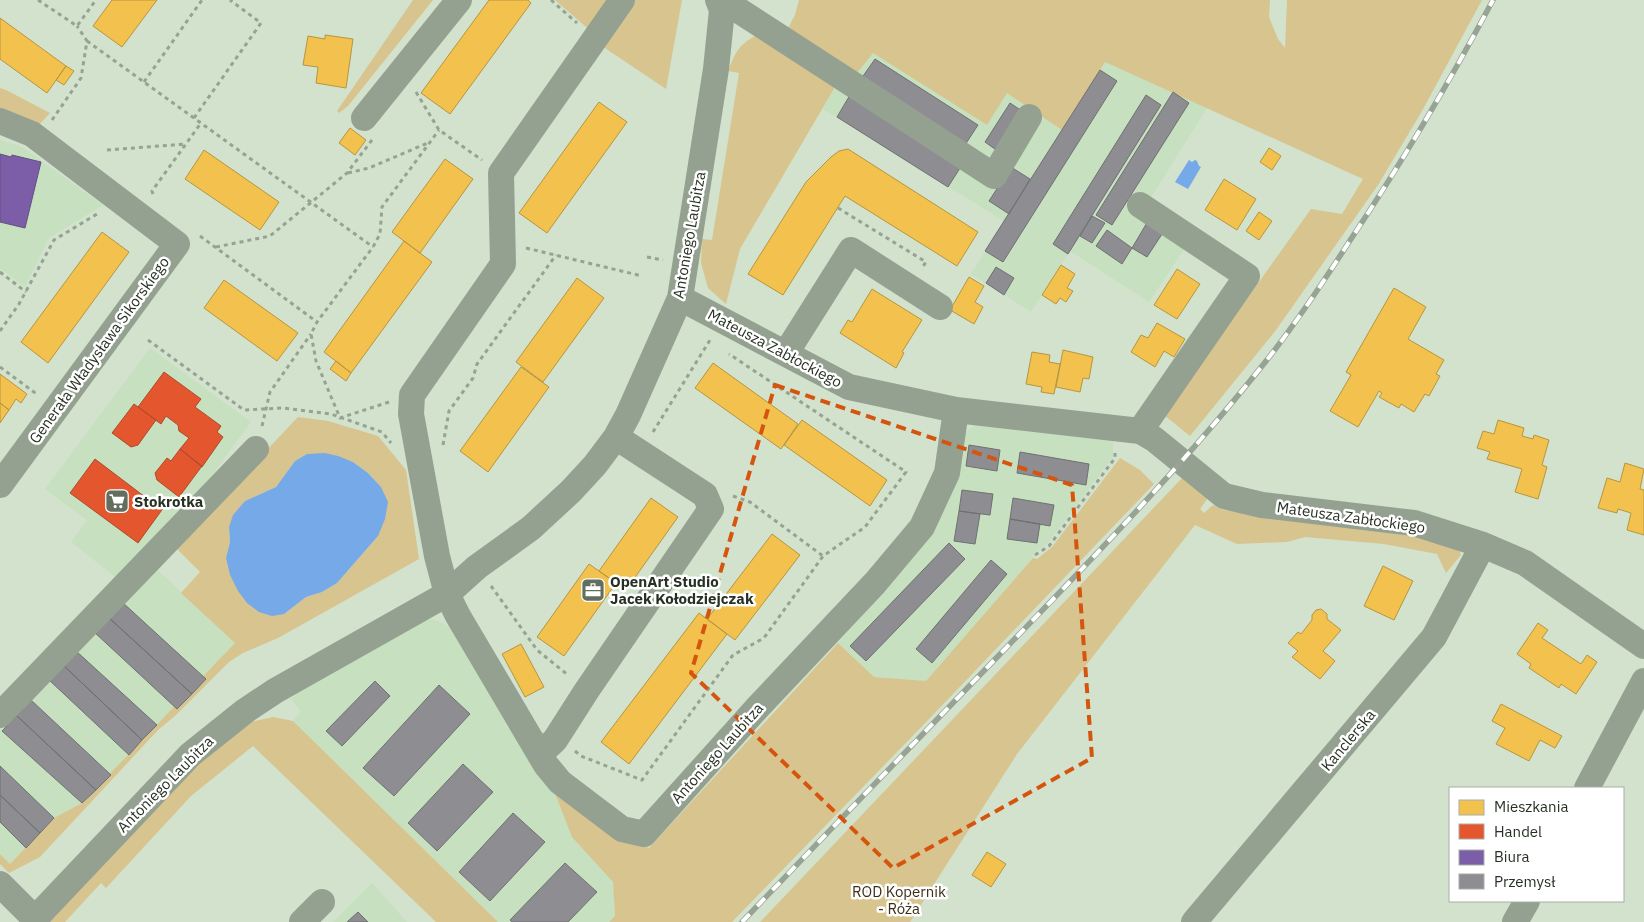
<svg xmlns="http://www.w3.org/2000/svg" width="1644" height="922" viewBox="0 0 1644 922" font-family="'IBM Plex Sans',sans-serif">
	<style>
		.built { fill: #c7e0bf }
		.green { fill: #d8c48e; fill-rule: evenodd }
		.water { fill: #76a9e7 }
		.homes { fill: #f2c14e; stroke: #b59641 }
		.shops { fill: #e4572e; stroke: #ab4c2b }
		.offices { fill: #7b5ea7; stroke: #62507f }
		.industry { fill: #8d8d92; stroke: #6e7171 }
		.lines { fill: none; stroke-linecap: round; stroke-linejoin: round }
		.path { stroke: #96a293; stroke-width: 3; stroke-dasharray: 4 4; stroke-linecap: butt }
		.minor { stroke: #94a191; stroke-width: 26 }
		.rail-casing { stroke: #97a394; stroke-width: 5.5 }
		.rail { stroke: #fff; stroke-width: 4; stroke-dasharray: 11; stroke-linecap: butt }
		.marked { fill: none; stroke: #d5550e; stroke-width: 4; stroke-dasharray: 10 6; stroke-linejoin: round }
		.labels { text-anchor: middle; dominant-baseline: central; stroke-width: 5; stroke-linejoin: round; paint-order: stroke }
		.street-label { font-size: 15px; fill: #263123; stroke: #fff }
		.poi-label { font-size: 15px; font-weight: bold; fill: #263123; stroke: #fff; text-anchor: start }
		.park-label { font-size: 15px; fill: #3c2f1a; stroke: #fff }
	</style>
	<rect width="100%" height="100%" fill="#d2e2cd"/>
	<!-- built -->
	<path class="built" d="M884,10l178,119 43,-67 102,46 -57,91 46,32 -47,71 -79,-51 -39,61 -60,-38 33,-53 -181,-112 12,-22z
		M0,140l22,7 81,58 -54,33 -24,49 -25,-19z
		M150,348l101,74 -64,87 -69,70 -47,-37 16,-22 -42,-31z
		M976,424l137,15v18l-66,87 -13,8 -1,6 -107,123 -52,-4 -36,-34 83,-95 44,-115z
		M151,564l85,79 -59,66 -20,16 -46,50 -29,28 -28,15 -44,46 -10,-10v-135z
		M431,619l12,4 12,9 99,159 18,45 41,46 2,34 -6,6h-111l-205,-201 8,-10 -10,-12 9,-8 120,-70z
		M372,883l35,39h-74z"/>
	<!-- green -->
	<path class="green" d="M413,0h20l-85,106 -9,7 -2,-2z
		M555,0h62l-24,33z
		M630,0h52l-16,89 -67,-45z
		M799,0h471l-1,17 9,22 7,9 2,-48h195l-60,111 -44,74 -102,145 -86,106 -26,-21 147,-206 31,5 21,-35 -258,-117 -43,68 -55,-37 -20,32 -114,-72 -19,24 -68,-45 9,-17z
		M755,36l80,51 -95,162 -14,55 -18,-16 -7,-25 1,-24 10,1 27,-167 -11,-2c7,-17 10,-26 27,-35z
		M0,88l6,2 44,23 -12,13 -38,-16z
		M298,417l30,4 50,15 28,34 13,89 -141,79 -35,15 -14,9 -53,53 -18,15 -118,127 -31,16 -9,-9v-10l10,10 44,-46 28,-15 153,-160 -54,-50 19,-21 -25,-25zM307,454l46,8 15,11 13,14 -3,49 -41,47 -15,9 -16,5 -22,17 -58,-56 4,-16 -1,-15 16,-26 31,-14 19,-26z
		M1120,458l20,12 14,14 -224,234 -198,204h-123l6,-6 -2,-34 -41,-45 -18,-46 95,57 189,-205 36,34 52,4 107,-123 4,1 15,-12z
		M1184,476l24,22 -8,11 4,4 9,-8 10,5 190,22 46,18 2,5 -15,18 -9,-19 -53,-10 -79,-7 -18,5 -50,2 -42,-19 -178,229 -107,168h-150z
		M273,717l20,4 205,201h-62l-183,-176 -62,50 -85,92 -5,-5 -36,39h-16l151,-160 51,-40z"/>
	<!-- water -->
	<path class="water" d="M1189,160l3,2 3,-2 2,1 2,5 2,1 -13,22 -13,-7z
		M325,453l13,3 15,6 15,11 13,14 7,15 -3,17 -7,17 -41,47 -15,9 -16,5 -22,17 -12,2 -13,-4 -12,-9 -9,-12 -8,-16 -4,-17 4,-16 -1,-15 4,-12 12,-14 31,-14 19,-26 12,-7z"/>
	<!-- homes -->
	<path class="homes" d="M112,0h45l-35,47 -29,-21z
		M489,0h39l3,3 -81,111 -29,-21z
		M0,18l66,48 -19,27 -47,-34z
		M325,35l28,4 -7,49 -30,-5 2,-16 -15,-2 5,-29 17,3z
		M66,66l8,5 -10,14 -8,-5z
		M599,102l28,20 -80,111 -28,-20z
		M350,128l16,12 -11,15 -16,-12z
		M1269,148l12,8 -9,14 -12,-8z
		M848,149l130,83 -21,34 -112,-70 -62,99 -35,-21 58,-92 25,-25 8,-6z
		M204,150l75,52 -19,28 -75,-51z
		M445,159l28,20 -53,74 -28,-21z
		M1224,179l32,20 -19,31 -32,-20z
		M1259,212l13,9 -13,19 -13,-9z
		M102,232l27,20 -81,111 -27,-21z
		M404,241l28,21 -81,111 -27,-21z
		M1061,265l14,9 -8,14 6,3 -7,11 -6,-4 -4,6 -14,-9z
		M1177,269l23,15 -23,35 -23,-14z
		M969,277l15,9 -9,16 8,5 -9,17 -24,-14z
		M577,278l27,20 -61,84 -27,-20z
		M224,280l74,53 -21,28 -73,-53z
		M1394,288l32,19 -18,32 36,21 -8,14 4,2 -11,20 -4,-2 -11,18 -13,-8 -2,4 -20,-11 3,-4 -3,-2 -21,36 -28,-16 21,-36 -5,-3z
		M872,289l50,31 -20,32 2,1 -8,15 -56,-35 8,-13 4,2z
		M1157,323l28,16 -11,18 -10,-6 -9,16 -24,-15 10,-17 7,3z
		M1063,350l30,7 -4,22 -6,-1 -3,14 -24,-5z
		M1032,352l18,3 -1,7 11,2 -6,30 -13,-2 1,-5 -16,-3z
		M336,361l15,12 -5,8 -16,-12z
		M713,363l85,61 -17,25 -86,-61z
		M521,367l28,20 -61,85 -28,-21z
		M0,374l27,20 -6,9 -5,-4 -7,11 -9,-7z
		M0,403l9,7 -9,13z
		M802,420l85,60 -17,26 -86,-61z
		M1498,420l26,8 -2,8 11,3 1,-4 15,5 -7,25 5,2 -9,32 -23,-7 7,-23 -35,-10 3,-7 -13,-4 6,-17 11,3z
		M1625,463l19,6 -4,20 4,1v45l-17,-5 4,-17 -13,-4 -1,4 -19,-5 9,-30 13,4z
		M651,498l27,19 -52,73 -27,-19z
		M772,534l28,21 -65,85 -28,-21z
		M589,564l27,19 -52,73 -27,-19z
		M1383,566l30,15 -19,39 -30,-14z
		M1321,609l6,5v5l14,11 -18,21 12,10 -15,18 -28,-22 6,-6 -10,-8 10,-11 3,2 11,-14v-5l4,-5z
		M699,613l28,21 -98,130 -28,-22z
		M1538,623l10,7 -6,8 39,26 6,-9 10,7 -21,32 -15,-10 -2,4 -30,-20 2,-4 -14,-10z
		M521,644l23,43 -19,10 -23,-43z
		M1501,704l61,32 -7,12 -15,-8 -11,21 -33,-17 9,-16 -13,-7z
		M987,852l19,12 -15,23 -19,-12z"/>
	<!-- shops -->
	<path class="shops" d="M164,372l37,27 -6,8 26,19 -4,6 6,5 -21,30 -22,-18 9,-11 -10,-7 -1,-6 -12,-9 -5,8 -23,-17z
		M134,404l22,16 -18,25 -7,2 -19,-14z
		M180,449l22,17 -23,31 -22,-17 -2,-7 12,-15 4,3z
		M95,459l58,44 3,-3 8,7 -26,36 -68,-50z"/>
	<!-- offices -->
	<path class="offices" d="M0,154l11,3 1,-2 29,7 -16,66 -25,-6z"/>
	<!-- industry -->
	<path class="industry" d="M875,59l103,66 -13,20 -104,-66z
		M1100,70l17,11 -114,181 -18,-11z
		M1173,92l16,11 -77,122 -16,-10z
		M850,95l112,70 -14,22 -111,-70z
		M1146,95l15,10 -93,149 -15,-10z
		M1010,103l15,10 -26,39 -14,-10z
		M1011,167l19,12 -21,35 -20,-13z
		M1092,216l13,7 -13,20 -12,-7z
		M1148,221l16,10 -17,26 -15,-9z
		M1107,230l25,18 -10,16 -26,-18z
		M996,267l18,11 -10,17 -18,-12z
		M969,445l31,5 -3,21 -31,-5z
		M1020,452l69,12 -3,21 -69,-12z
		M962,490l31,4 -3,21 -31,-4z
		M1013,498l41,7 -4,21 -40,-7z
		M959,511l21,3 -5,30 -21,-3z
		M1010,519l30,5 -3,19 -30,-4z
		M949,543l16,16 -99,102 -16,-15z
		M991,560l16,14 -75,89 -16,-14z
		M121,601l85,78 -14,15 -85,-78z
		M107,616l85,78 -15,15 -84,-78z
		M75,650l82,75 -15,15 -80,-76z
		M62,664l80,76 -13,15 -81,-76z
		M375,681l15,15 -48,50 -16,-15z
		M439,685l31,29 -76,82 -31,-28z
		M31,700l80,75 -15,15 -79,-74z
		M17,716l79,74 -14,13 -80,-72z
		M463,764l30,28 -56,59 -29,-28z
		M0,766l54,52 -14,15 -40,-38z
		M0,795l40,38 -14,15 -26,-26z
		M513,813l32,29 -55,59 -31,-29z
		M565,863l32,29 -29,30h-56l-2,-2z
		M358,912l10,10h-21z"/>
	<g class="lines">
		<!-- path -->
		<path class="path" d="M38,0l39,26 19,-26
			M551,0l26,23
			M87,41l286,206
			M144,82l58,-82
			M416,92l23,38 43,30
			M194,118l67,-95 -31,-23
			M52,120l29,-42 6,-37 -10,-15
			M107,150l79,-6
			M348,173l21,-5 61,-26
			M153,194l-1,-3 49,-68
			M838,208l88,54 -4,6
			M200,236l117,86
			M216,247l54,-11 77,-63 25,-33
			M526,248l116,28
			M647,257l16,3
			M0,272l26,20
			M0,331l19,-27 35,-64 43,-26
			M148,340l96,70 39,-2 48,6 51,18 9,11
			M0,367l38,28
			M389,402l-49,16 -24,-57 -5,-27 6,-12 56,-75 7,-13 2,-27 57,-77
			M262,426l8,-34 41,-58
			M653,432l57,-92
			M443,445l6,-34 24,-33 4,-14 79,-109
			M733,496l17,6 73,54
			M1035,555l14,-9 66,-88v-5
			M491,586l46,64 31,25
			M575,751l6,5 61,24 91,-125 31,-17 59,-82 42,-29 41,-55 -177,-118"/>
		<!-- minor -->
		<path class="minor" d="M622,0l-121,173 2,91 -91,131 -1,19 26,142 10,38 11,22 88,149 14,17 62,47 22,5 114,-127 117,-124 47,-56 25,-54 9,-63
			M722,10l13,-2 259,168 35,-59
			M364,118l95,-118
			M0,121l32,13 145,110 -177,241
			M680,298l169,89 107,23 184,21 14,8 70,57 38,9 152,18 69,22 42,18 119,83
			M786,353l65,-103 89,57
			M1140,431l107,-155 -107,-71
			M0,715l256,-266
			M540,754l15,-14 32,-50 124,-181 -6,-14 -89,-58
			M1587,788l57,-107
			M0,884l35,35
			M32,922l158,-167 55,-44 30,-20 172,-97 30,-27 54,-39 40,-37 24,-26 21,-28 12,-22 52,-117 36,-229 6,-59 -4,-10
			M302,922l20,-20
			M1194,922l240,-285 49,-92
			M1515,922l12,-21"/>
		<!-- rail casing -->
		<g class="rail-casing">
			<path id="rail" d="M742,922c87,-91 175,-182 262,-272 92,-95 184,-190 266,-294 28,-36 54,-75 79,-114 52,-78 100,-159 144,-242"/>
		</g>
		<!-- rail -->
		<use href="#rail" class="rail"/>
	</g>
	<!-- marked area -->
	<path class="marked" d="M775,385l297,100 20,273 -199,110 -202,-195z"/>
	<!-- icons -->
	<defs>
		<g id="supermarket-square" transform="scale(1.25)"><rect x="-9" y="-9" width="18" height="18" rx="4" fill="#626f5e" stroke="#fff"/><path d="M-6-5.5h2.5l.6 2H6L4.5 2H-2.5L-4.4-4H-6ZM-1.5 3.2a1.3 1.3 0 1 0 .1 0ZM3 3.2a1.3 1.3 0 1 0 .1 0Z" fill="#fff"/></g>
		<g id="office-square" transform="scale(1.25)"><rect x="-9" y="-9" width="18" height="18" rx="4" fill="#626f5e" stroke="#fff"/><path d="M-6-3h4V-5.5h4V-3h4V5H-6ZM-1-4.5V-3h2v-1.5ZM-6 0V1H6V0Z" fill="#fff"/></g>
	</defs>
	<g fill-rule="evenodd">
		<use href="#supermarket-square" x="117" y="501"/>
		<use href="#office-square" x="593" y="590"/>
	</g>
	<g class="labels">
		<!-- street labels -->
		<g class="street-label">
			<text transform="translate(689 235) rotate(-80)">Antoniego Laubitza</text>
			<text transform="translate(775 348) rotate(28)">Mateusza Zabłockiego</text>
			<text transform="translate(99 350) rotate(-54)">Generała Władysława Sikorskiego</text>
			<text transform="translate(1351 517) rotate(8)">Mateusza Zabłockiego</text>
			<text transform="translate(1348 740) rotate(-50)">Kanclerska</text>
			<text transform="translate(717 753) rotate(-48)">Antoniego Laubitza</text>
			<text transform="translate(165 784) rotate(-45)">Antoniego Laubitza</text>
		</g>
		<!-- poi labels -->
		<g class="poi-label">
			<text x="134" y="501">Stokrotka</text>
			<text x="610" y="581">OpenArt Studio<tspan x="610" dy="17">Jacek Kołodziejczak</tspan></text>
		</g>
		<!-- park labels -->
		<g class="park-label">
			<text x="899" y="891">ROD Kopernik<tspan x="899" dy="17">- Róża</tspan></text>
		</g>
	</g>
	<!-- legend -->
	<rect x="1449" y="787" width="175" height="115" fill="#ffffff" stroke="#a8ada7"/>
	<rect x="1459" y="800" width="25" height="15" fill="#f2c14e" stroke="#a8ada7"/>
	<text x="1494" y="812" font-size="15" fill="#263123">Mieszkania</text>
	<rect x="1459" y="824" width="25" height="15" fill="#e4572e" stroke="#a8ada7"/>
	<text x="1494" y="837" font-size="15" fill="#263123">Handel</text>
	<rect x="1459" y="850" width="25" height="15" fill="#7b5ea7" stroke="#a8ada7"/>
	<text x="1494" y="862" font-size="15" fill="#263123">Biura</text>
	<rect x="1459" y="874" width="25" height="15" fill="#8d8d92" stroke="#a8ada7"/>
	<text x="1494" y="887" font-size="15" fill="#263123">Przemysł</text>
</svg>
